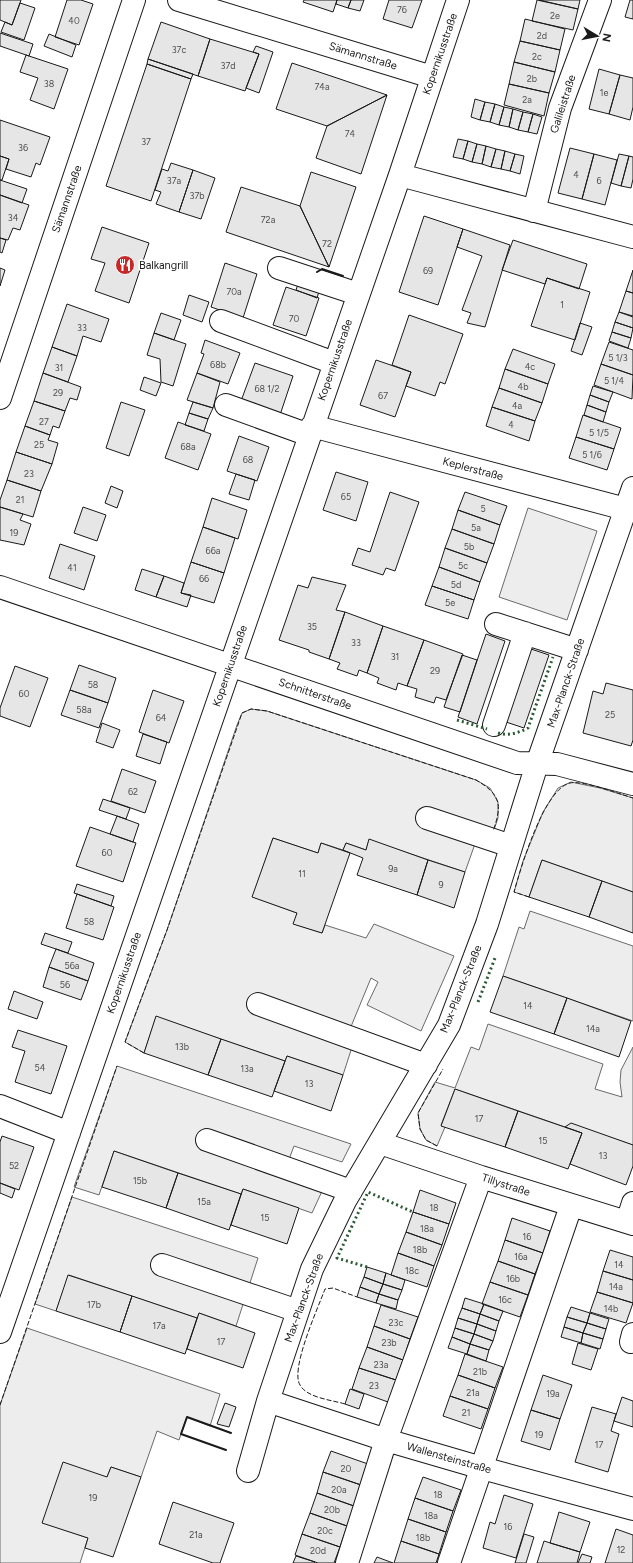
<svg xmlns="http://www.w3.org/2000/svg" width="633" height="1563" viewBox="0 0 633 1563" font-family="Figtree,sans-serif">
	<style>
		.built { fill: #ededed; stroke: #6a6a6a }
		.building { fill: #e6e6e6; stroke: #1a1a1a }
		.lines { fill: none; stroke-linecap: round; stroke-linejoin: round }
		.minor-casing { stroke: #1a1a1a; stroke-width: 24 }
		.minor { stroke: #fff; stroke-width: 22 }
		.hedge { stroke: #2b5a34; stroke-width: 3; stroke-dasharray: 2 3; stroke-linecap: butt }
		.fence { stroke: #1a1a1a; stroke-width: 1; stroke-dasharray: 5 2; stroke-linecap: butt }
		.wall { stroke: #1a1a1a; stroke-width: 2 }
		.labels { text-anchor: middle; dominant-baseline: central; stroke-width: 3; stroke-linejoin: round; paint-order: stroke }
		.number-label { font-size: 9px; fill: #4d4d4d }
		.street-label { font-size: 11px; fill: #1a1a1a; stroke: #fff }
		.poi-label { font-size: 11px; fill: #1a1a1a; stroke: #fff; text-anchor: start }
	</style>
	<rect width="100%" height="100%" fill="#fff"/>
	<!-- built -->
	<path class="built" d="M528,508l69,23 -30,89 -68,-23z
		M251,709l16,2 209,69 14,8 8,14v16l-5,15 -17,8 -11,31 -96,-32 -3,10 -20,-7 -3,7 -22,-7 -3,10 -45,-15 -20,59 44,16 -3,11 28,9 3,-8 41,13 8,-14 80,32 -33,75 -54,-26 11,-23 -7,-4 -21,51 3,15 -10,31 -56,-19 -2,5 -129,-44 -12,36 -19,-11 42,-112 70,-205 5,-12z
		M571,782l29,6 33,10v94l-91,-32 -13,37 -15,-5 9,-31 20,-49 15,-24z
		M530,911l103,35v75l-130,-45 16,-49 5,2z
		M488,1024l115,40 -8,25 27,8 -2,-15 1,-12 12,-23v98l-62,-21 -6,3 -110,-38 -14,36 4,2 -8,19 -11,-6 -6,-11 -2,-16 17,-31 20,6 16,-41 8,3z
		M117,1066l234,78 -9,18 -48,-16 -6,16 35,27 -11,24 -69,-24 -2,5 -127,-43 -15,44 -25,-8z
		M72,1197l186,61 -22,68 -37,-13 -2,5 -128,-43 -13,36 -21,-7z
		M27,1328l193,66 -10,32 -23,-9 -8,23 -22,-9 -16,46 -30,-10 -4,10 -60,47 41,14 -8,25h-80v-158z"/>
	<!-- building -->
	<path class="building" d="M0,0h21l-9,25 -12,-5z
		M67,0h14l12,4 -14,41 -24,-8z
		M304,0h33l-4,12 -30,-10z
		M337,0h14l-3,8 -12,-4z
		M351,0h13l-4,11 -12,-3z
		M389,0h33l-10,28 -29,-9z
		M537,0l41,9 -5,21 -41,-9z
		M539,0h41l-2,9z
		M630,0h3v19l-8,-2z
		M20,3l15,5 -11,32 -23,-8 4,-10 7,3z
		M525,19l40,10 -5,21 -40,-9z
		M161,22l49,17 -12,37 -50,-17z
		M0,33l33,11 -4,12 -29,-10z
		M49,34l27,11 -4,12 -28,-11z
		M210,39l49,15 -14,37 -47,-15z
		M520,41l40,9 -5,22 -41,-10z
		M256,46l17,6 -14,41 -13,-5 13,-34 -6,-2z
		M26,55l42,14 -14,40 -24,-9 8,-22 -18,-6z
		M148,59l45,15 -2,5 -44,-15z
		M514,62l41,10 -6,21 -40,-9z
		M292,63l42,14 53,18 -60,31 -51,-17z
		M147,64l44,15 -40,122 -45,-15z
		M599,69l21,6 -11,39 -20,-5z
		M620,75l13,3v29l-3,13 -21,-6z
		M509,84l40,9 -5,23 -40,-11z
		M387,95l-26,79 -45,-16 11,-32z
		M475,99l10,3 -5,18 -9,-3z
		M485,102l10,2 -5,18 -10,-2z
		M495,104l9,3 -5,18 -9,-3z
		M504,107l9,2 -4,18 -10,-2z
		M513,109l10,3 -5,18 -9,-3z
		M523,112l10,2 -5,18 -10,-2z
		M533,114l9,3 -5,17 -9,-2z
		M0,120l50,17 -10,28 -4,-2 -5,14 -25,-8 3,-10 -9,-3z
		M458,139l10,2 -5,18 -10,-2z
		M468,141l9,3 -5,18 -9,-3z
		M477,144l9,2 -4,18 -10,-2z
		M486,146l10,3 -5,18 -9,-3z
		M570,148l24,6 -12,45 -24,-6z
		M496,149l9,2 -4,18 -10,-2z
		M505,151l10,3 -5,17 -9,-2z
		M515,154l9,2 -4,18 -10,-3z
		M594,154l23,6 -12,45 -23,-6z
		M619,154l10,2 -8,30 -10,-3z
		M0,156l9,3 -7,21h-2z
		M629,156l4,1v22l-2,9 -10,-2z
		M171,163l22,7 -14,42 -23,-8 5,-12 -6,-2 7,-21 6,2z
		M193,170l22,8 -14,41 -22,-7z
		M311,172l45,15 -27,80 -29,-61z
		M0,180l27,9 -5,14 -22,-8z
		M241,187l59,19 29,61 -103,-35z
		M0,195l29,10 -9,25 -7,-2 -5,12 -8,-2z
		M424,216l39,13 -25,76 -39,-13z
		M102,227l47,16 -20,60 -34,-12 10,-28 -14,-4z
		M463,229l47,16 -25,82 -18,-4 4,-10 -9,-3 20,-54 -25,-9z
		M0,238l6,2 -4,13 -2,-1z
		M513,240l74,24 -8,25 -32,-11 -2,6 -43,-14z
		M225,263l32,11 -14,44 -32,-11z
		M0,268l5,2 -5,16z
		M633,270v23l-7,-2z
		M547,278l43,14 -15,48 -44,-14z
		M299,281l21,7 -3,10 -21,-8z
		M286,287l33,11 -13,38 -33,-11z
		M626,291l7,2v23l-14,-4z
		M189,295l20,7 -7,20 -19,-7z
		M67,304l42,15 -8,23 -18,-6 -6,20 -25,-9z
		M619,312l14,5v11l-18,-6z
		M161,313l20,7 -7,20 -20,-7z
		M409,315l54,19 -18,50 -5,-2 -5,14 -29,-10 5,-14 -19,-7z
		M615,322l18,6 -2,10 -19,-6z
		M580,323l12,4 -10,28 -11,-4z
		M612,332l19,6 -3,10 -19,-7z
		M154,333l32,11 -13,42 -12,-4 -1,-23 -13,-4z
		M205,340l35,13 -12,31 -31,-11 7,-19 -3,-1z
		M609,342l24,8v25l-32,-11z
		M52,347l25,9 -9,26 -25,-9z
		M513,349l42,15 -7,20 -43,-15z
		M376,360l35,12 -16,45 -35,-12z
		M255,363l38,13 -13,39 -39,-14z
		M601,364l32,11 -1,24 -38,-14z
		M505,369l43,15 -6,19 -43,-15z
		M43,373l38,14 -4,13 -7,-2 -5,13 -31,-10z
		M197,373l23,9 -7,26 -26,-8z
		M144,377l17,6 -5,13 -16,-6z
		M593,386l20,6 -4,10 -19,-7z
		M499,388l43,15 -7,18 -43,-14z
		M590,395l19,7 -3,10 -19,-7z
		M34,401l31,10 -6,17 -6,-2 -3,9 -25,-9z
		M121,402l24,8 -16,46 -23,-8z
		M193,402l20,6 -5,11 -19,-6z
		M587,405l19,7 -3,10 -19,-7z
		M492,407l43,14 -6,20 -43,-15z
		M189,413l19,6 -4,12 -19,-6z
		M583,415l38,13 -7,21 -38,-12z
		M178,422l33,12 -13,36 -33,-12z
		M25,426l25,9 -2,5 10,3 -6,21 -36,-12z
		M239,436l30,11 -12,34 -30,-10z
		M576,437l38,12 -7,21 -38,-12z
		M16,452l36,12 -11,27 -34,-11z
		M336,472l32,10 -12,39 -33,-11z
		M236,474l19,6 -6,20 -20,-6z
		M7,480l34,11 -8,26 -33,-10v-7z
		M111,486l12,5 -6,17 -12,-5z
		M390,492l29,10 -24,69 -9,-3 -3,7 -31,-10 6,-17 12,4z
		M465,492l42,14 -7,19 -42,-15z
		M212,498l35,12 -9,29 -35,-12z
		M0,507l23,7 -3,6 11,4 -7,21 -24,-5z
		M83,507l23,8 -9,26 -23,-8z
		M458,510l42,15 -6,19 -42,-15z
		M203,527l32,11 -11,35 -33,-11z
		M452,529l42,15 -7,19 -42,-15z
		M60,544l35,12 -11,34 -35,-12z
		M445,548l42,15 -7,19 -41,-15z
		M191,562l33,11 -10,30 -33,-10z
		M439,567l41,15 -6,18 -42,-14z
		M142,569l22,7 -8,21 -21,-7z
		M164,576l20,7 -3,10 10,2 -4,12 -31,-10z
		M312,577l34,8 -10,25 9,2 -16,47 -20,-7v-2l-30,-10 19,-55 10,3z
		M432,586l42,14 -6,19 -43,-14z
		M345,612l38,14 -16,47 -8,-3 -2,6 -20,-7 3,-6 -11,-4z
		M383,626l41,14 -17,46 -9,-3 -2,7 -19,-7 2,-5 -12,-5z
		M486,634l19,7 -28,83 -19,-7z
		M424,640l39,14 -17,46 -10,-3 -2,6 -19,-6 2,-8 -10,-3z
		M531,649l18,6 -25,73 -18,-6z
		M462,655l15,5 -17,52 -16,-5z
		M79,665l37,13 -8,25 -38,-13z
		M15,666l33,12 -18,49 -30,-11v-8z
		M606,683l27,7v50l-2,6 -48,-13 10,-42 10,3z
		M70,690l38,13 -9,25 -38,-13z
		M153,690l31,11 -15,42 -30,-11z
		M102,723l18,7 -7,18 -17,-6z
		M143,734l24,8 -7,22 -24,-8z
		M122,769l34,12 -11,32 -34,-12z
		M103,799l27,9 -4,11 -27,-9z
		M117,816l22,8 -6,18 -23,-8z
		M90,827l46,16 -13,39 -47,-16z
		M273,838l45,15 3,-10 29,10 -28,80 -29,-9 4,-11 -45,-16z
		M369,839l59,21 -11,35 -60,-20 6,-17 -20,-8 3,-7 20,7z
		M428,860l37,12 -11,36 -37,-13z
		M542,860l60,21 -13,36 -60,-20z
		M602,881l31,11v41l-44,-16z
		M77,884l37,12 -3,10 -37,-13z
		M77,894l37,13 -11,33 -37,-12z
		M45,933l27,9 -4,11 -27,-9z
		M56,949l38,14 -6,18 -39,-14z
		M49,967l39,14 -7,19 -38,-13z
		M503,976l64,22 -13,36 -64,-22z
		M14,991l29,11 -6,17 -29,-10z
		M567,998l64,23 -12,36 -65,-23z
		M156,1016l65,23 -13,36 -64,-22z
		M18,1030l49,16 -16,48 -36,-12 10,-31 -13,-4z
		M221,1039l64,22 -13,36 -64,-22z
		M287,1056l56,19 -12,36 -57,-20z
		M455,1089l63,22 -13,36 -64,-21z
		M518,1111l64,22 -14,36 -63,-22z
		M571,1123l62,22v21l-7,19 -56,-21 12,-31 -17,-6z
		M2,1136l32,11 -15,43 -19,-7v-41z
		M114,1151l64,22 -12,35 -64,-21z
		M178,1173l63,21 -12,36 -63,-22z
		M0,1183l15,6 -3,9 -12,-5z
		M243,1189l56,19 -12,36 -56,-19z
		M420,1190l36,13 -7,21 -36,-12z
		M413,1212l36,12 -7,21 -36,-13z
		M512,1218l38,13 -7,22 -38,-13z
		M406,1232l36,13 -8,21 -36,-13z
		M505,1240l38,13 -8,21 -37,-13z
		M610,1250l23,7v23l-30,-9z
		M398,1253l36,13 -7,21 -36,-12z
		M498,1261l37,13 -7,21 -38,-13z
		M367,1267l19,6 -3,11 -19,-7z
		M603,1271l30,9v23l-36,-11z
		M386,1273l19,7 -3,10 -19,-6z
		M68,1275l64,21 -12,36 -64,-21z
		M364,1277l19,7 -4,10 -19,-7z
		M490,1282l38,13 -8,22 -38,-13z
		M383,1284l19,6 -4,10 -19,-6z
		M360,1287l19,7 -3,9 -19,-6z
		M597,1292l36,11 -7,20 -36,-11z
		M379,1294l19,6 -2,9 -20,-6z
		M132,1296l65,22 -12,36 -65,-22z
		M465,1298l19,6 -4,10 -18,-6z
		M484,1304l19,7 -4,10 -19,-7z
		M381,1305l37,12 -8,22 -36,-13z
		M571,1307l19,6 -3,10 -20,-6z
		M462,1308l18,6 -3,10 -19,-6z
		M199,1313l56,20 -12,35 -56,-19z
		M590,1313l19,6 -3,10 -19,-6z
		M480,1314l19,7 -3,10 -19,-7z
		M567,1317l20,6 -4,10 -19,-6z
		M458,1318l19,6 -3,10 -19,-6z
		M587,1323l19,6 -3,10 -20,-6z
		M477,1324l19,7 -3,10 -19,-7z
		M374,1326l36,13 -7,21 -36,-13z
		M564,1327l19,6 -2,10 -20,-6z
		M455,1328l19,6 -4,10 -18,-7z
		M583,1333l20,6 -3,10 -19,-6z
		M474,1334l19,7 -4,9 -19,-6z
		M452,1337l18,7 -3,10 -19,-6z
		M578,1343l20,6 -7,21 -19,-6z
		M470,1344l19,6 -3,11 -19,-7z
		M367,1347l36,13 -7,20 -37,-12z
		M465,1354l38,13 -8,21 -37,-13z
		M359,1368l37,12 -8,22 -36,-13z
		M458,1375l37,13 -7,21 -38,-13z
		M543,1375l29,10 -12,34 -29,-9z
		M350,1389l14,5 -5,15 -14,-5z
		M450,1396l38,13 -7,20 -38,-13z
		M622,1397l11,4v26l-19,-6z
		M225,1403l11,4 -7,20 -12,-3z
		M592,1407l24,7 -5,17 8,3 -11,38 -33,-10z
		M531,1410l29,9 -10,31 -29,-9z
		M331,1451l37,13 -7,21 -38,-13z
		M63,1462l44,15 4,-10 30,10 -28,80 -28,-9 3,-10 -46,-15z
		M323,1472l38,13 -7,21 -37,-13z
		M423,1477l38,13 -8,21 -38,-13z
		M317,1493l37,13 -7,20 -37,-13z
		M504,1495l29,9 -17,54 -33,-10 7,-26 5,2z
		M415,1498l38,13 -7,21 -38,-13z
		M173,1502l61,21 -14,40h-7l-54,-19z
		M559,1512l31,10 -10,30 -30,-9z
		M310,1513l37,13 -7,21 -38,-13z
		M408,1519l38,13 -7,22 -38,-13z
		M616,1529l17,6v28h-28z
		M302,1534l38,13 -6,16h-16l-23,-8z
		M524,1534l10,3 -8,26h-11z
		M401,1541l38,13 -3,9h-42z
		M544,1541l36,11 -3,11h-40z
		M582,1554l10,3 -2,6h-12z
		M296,1556l19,6 -1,1h-21z
		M377,1557l16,6h-19z"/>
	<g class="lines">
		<!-- minor casing -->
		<g class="minor-casing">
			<path id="minor" d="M179,0l253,77
				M400,175l233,62
				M534,211l26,-103 40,-108
				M279,268l79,26
				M221,321l113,42
				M0,398l134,-398
				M226,405l83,30
				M312,426l321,85
				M0,587l517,176 40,1 76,20
				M496,624l81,26
				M494,725l31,-92
				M427,818l84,28
				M258,1004l168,61
				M0,1106l69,27
				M207,1140l144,51
				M380,1143l101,34 152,47
				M627,1222l6,-19
				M162,1265l136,46
				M0,1332l400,-1157 58,-175
				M631,1342l2,-8
				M268,1401l118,39 96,28 151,41
				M248,1471l20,-70 44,-132 33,-68 104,-176 38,-101 50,-160 96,-276
				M347,1563l39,-123 95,-263
				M449,1563l122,-357"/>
		</g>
		<!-- minor -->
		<use href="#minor" class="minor"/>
		<!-- hedge -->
		<path class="hedge" d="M457,720l30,9
			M498,733c11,3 20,0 30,-5l25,-71
			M478,1002l17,-44
			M367,1267l-30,-9 31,-66 45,20"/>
		<!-- fence -->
		<path class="fence" d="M529,897l-15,-5c7,-25 30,-103 56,-109 12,-3 50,11 63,15
			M144,1053l-19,-11 42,-112 75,-217 9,-4 16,2 209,69c24,14 27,24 17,51
			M437,1146l-11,-6 -6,-11 -2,-16 25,-44
			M345,1404c-13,-4 -38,-6 -45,-19 -10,-16 18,-77 25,-96l8,-1 24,9
			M0,1405l117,-339"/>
		<!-- wall -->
		<path class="wall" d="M317,272l5,-3 21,7
			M226,1450l-45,-16 6,-17 44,16"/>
	</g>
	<!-- icons -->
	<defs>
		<g id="restaurant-disc" transform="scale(1)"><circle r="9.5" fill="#c62828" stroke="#fff"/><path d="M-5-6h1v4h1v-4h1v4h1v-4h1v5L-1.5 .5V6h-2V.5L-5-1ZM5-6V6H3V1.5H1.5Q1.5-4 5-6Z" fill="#fff"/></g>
	</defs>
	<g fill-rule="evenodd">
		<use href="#restaurant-disc" x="125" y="265"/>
	</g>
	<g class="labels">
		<!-- number labels -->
		<g class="number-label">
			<text x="402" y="9">76</text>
			<text x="555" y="15">2e</text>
			<text x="74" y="20">40</text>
			<text x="542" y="35">2d</text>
			<text x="179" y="49">37c</text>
			<text x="537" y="56">2c</text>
			<text x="228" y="65">37d</text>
			<text x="532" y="78">2b</text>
			<text x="49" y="83">38</text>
			<text x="322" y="86">74a</text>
			<text x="604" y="92">1e</text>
			<text x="527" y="99">2a</text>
			<text x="350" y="133">74</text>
			<text x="146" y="141">37</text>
			<text x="23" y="147">36</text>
			<text x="576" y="174">4</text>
			<text x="174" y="180">37a</text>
			<text x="599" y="180">6</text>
			<text x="197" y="195">37b</text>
			<text x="13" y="217">34</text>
			<text x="268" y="219">72a</text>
			<text x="327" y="243">72</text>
			<text x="428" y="270">69</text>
			<text x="234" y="291">70a</text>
			<text x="562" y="304">1</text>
			<text x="294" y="318">70</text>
			<text x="82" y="327">33</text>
			<text x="618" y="357">5 1/3</text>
			<text x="218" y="364">68b</text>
			<text x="530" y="366">4c</text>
			<text x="59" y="367">31</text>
			<text x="614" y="380">5 1/4</text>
			<text x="523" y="386">4b</text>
			<text x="267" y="388">68 1/2</text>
			<text x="58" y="392">29</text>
			<text x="383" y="395">67</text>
			<text x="517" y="405">4a</text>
			<text x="44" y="421">27</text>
			<text x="511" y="424">4</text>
			<text x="599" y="432">5 1/5</text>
			<text x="39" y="444">25</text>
			<text x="188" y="446">68a</text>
			<text x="592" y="454">5 1/6</text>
			<text x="248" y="459">68</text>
			<text x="29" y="473">23</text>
			<text x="346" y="496">65</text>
			<text x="20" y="499">21</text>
			<text x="483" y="508">5</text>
			<text x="476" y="527">5a</text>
			<text x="14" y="532">19</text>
			<text x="469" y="546">5b</text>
			<text x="213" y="550">66a</text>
			<text x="463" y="565">5c</text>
			<text x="72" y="567">41</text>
			<text x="204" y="578">66</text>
			<text x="456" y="584">5d</text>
			<text x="450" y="602">5e</text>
			<text x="312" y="626">35</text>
			<text x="356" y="642">33</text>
			<text x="395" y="656">31</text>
			<text x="435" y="670">29</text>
			<text x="93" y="684">58</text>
			<text x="24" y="693">60</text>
			<text x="84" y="709">58a</text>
			<text x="610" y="714">25</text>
			<text x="161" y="717">64</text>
			<text x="133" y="791">62</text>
			<text x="107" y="852">60</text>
			<text x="393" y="868">9a</text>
			<text x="302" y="873">11</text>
			<text x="441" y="884">9</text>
			<text x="89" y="921">58</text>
			<text x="72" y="965">56a</text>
			<text x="65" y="984">56</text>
			<text x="528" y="1005">14</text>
			<text x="593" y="1028">14a</text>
			<text x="182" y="1046">13b</text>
			<text x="40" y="1067">54</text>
			<text x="247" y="1068">13a</text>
			<text x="309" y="1083">13</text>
			<text x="479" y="1118">17</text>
			<text x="543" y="1140">15</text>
			<text x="603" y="1155">13</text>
			<text x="14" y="1165">52</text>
			<text x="140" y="1180">15b</text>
			<text x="204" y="1201">15a</text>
			<text x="434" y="1207">18</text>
			<text x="265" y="1217">15</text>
			<text x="427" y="1228">18a</text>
			<text x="527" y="1236">16</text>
			<text x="420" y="1249">18b</text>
			<text x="521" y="1256">16a</text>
			<text x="619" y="1264">14</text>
			<text x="412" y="1270">18c</text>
			<text x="513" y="1278">16b</text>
			<text x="616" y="1286">14a</text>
			<text x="505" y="1299">16c</text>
			<text x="94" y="1304">17b</text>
			<text x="611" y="1308">14b</text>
			<text x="396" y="1322">23c</text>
			<text x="159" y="1325">17a</text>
			<text x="221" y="1341">17</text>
			<text x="389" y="1342">23b</text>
			<text x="381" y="1364">23a</text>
			<text x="480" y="1371">21b</text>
			<text x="374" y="1385">23</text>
			<text x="473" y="1392">21a</text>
			<text x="553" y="1393">19a</text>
			<text x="466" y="1412">21</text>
			<text x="539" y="1434">19</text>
			<text x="599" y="1444">17</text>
			<text x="346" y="1468">20</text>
			<text x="339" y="1489">20a</text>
			<text x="438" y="1494">18</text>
			<text x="93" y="1497">19</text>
			<text x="332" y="1509">20b</text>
			<text x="431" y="1515">18a</text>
			<text x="508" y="1526">16</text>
			<text x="325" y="1530">20c</text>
			<text x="196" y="1534">21a</text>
			<text x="423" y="1537">18b</text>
			<text x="621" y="1549">12</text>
			<text x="318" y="1550">20d</text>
		</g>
		<!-- street labels -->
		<g class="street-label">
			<text transform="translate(440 54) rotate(-71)">Kopernikusstraße</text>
			<text transform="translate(363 56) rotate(17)">Sämannstraße</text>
			<text transform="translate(563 104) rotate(-72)">Galileistraße</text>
			<text transform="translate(67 199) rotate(-71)">Sämannstraße</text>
			<text transform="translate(335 360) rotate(-71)">Kopernikusstraße</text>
			<text transform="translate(473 469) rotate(15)">Keplerstraße</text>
			<text transform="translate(230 666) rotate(-71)">Kopernikusstraße</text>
			<text transform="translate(566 683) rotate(-71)">Max-Planck-Straße</text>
			<text transform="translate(315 694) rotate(19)">Schnitterstraße</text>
			<text transform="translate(124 973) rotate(-71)">Kopernikusstraße</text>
			<text transform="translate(461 989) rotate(-68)">Max-Planck-Straße</text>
			<text transform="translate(506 1185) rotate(18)">Tillystraße</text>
			<text transform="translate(304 1298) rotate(-70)">Max-Planck-Straße</text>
			<text transform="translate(449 1458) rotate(16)">Wallensteinstraße</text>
		</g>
		<!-- poi labels -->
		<g class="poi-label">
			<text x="139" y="265">Balkangrill</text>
		</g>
	</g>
	<!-- north arrow -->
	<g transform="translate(597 36) rotate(100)" stroke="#ffffff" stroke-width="3" paint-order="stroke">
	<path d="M0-3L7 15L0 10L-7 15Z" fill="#1a1a1a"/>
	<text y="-6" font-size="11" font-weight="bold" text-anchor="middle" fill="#1a1a1a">N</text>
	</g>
</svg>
